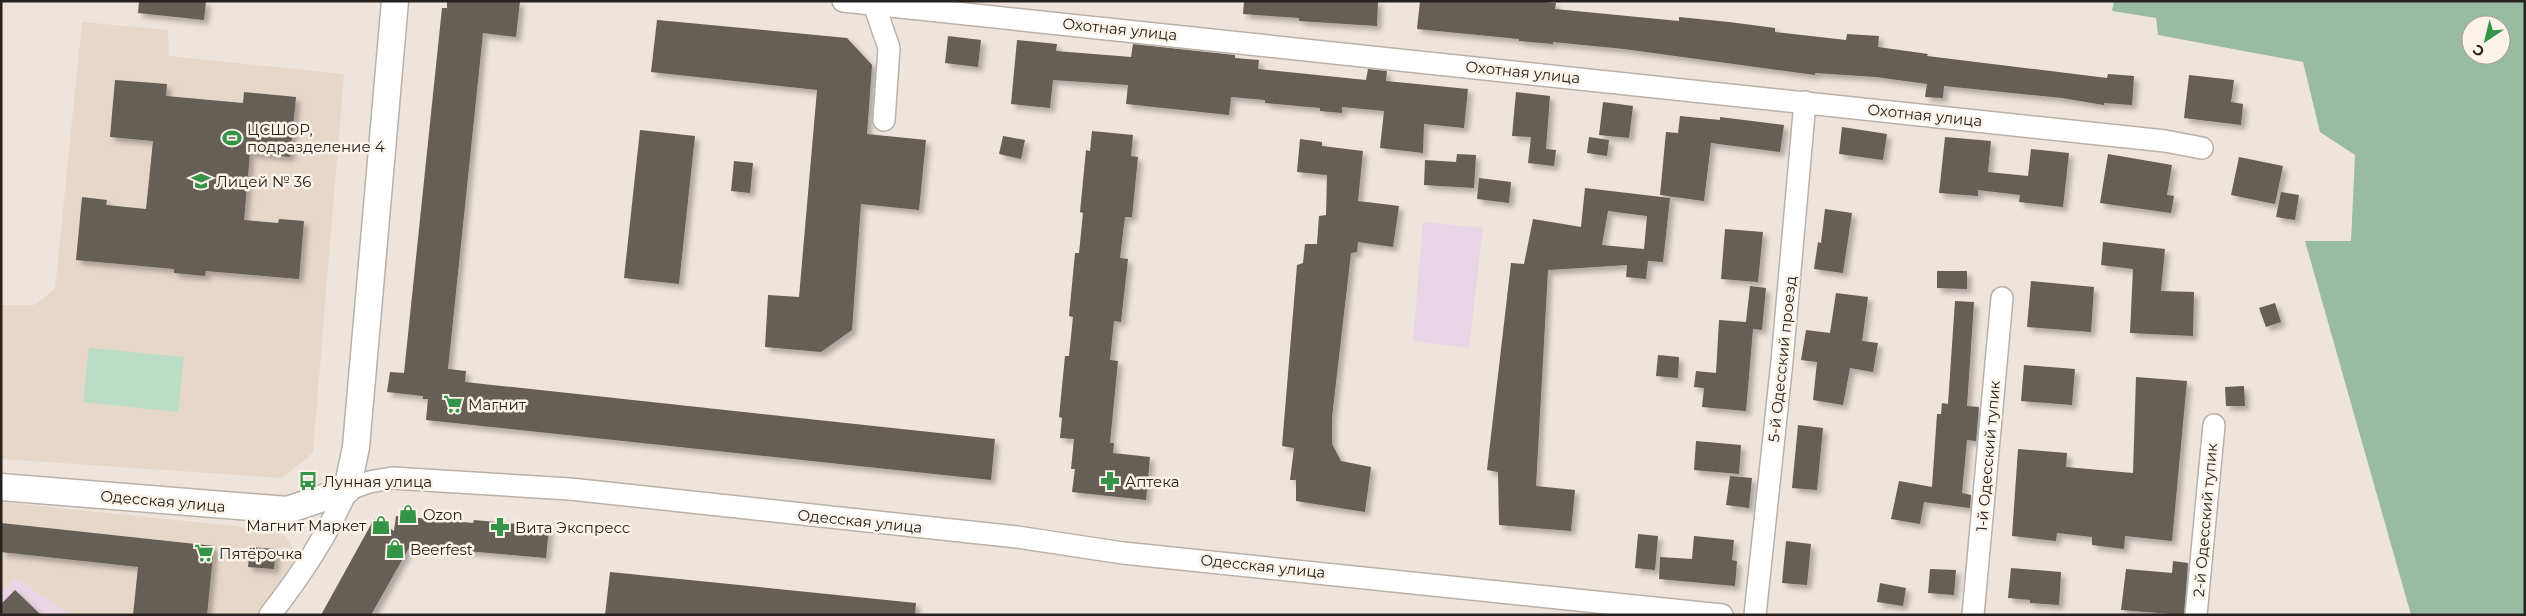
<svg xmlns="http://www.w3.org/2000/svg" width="2526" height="616" viewBox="0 0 2526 616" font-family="Montserrat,sans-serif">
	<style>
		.built { fill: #e6d7c9 }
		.industrial { fill: #e9d5e5 }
		.green { fill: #bcddc5 }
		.forest { fill: #98bba1; fill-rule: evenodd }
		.building { fill: #665e56; fill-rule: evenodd; filter: url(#shadow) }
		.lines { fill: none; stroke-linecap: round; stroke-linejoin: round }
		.minor-casing { stroke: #b9b0a8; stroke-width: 24 }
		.tertiary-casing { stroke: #b9b0a8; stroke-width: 29 }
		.minor { stroke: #fff; stroke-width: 21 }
		.tertiary { stroke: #fff; stroke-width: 26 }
		.labels { text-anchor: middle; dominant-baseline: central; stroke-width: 5; stroke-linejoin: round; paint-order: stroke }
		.street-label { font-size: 15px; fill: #26221f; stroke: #fbf2e9 }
		.poi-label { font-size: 15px; fill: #26221f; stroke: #fbf2e9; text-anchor: start }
	</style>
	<defs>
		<filter id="shadow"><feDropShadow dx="4.5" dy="4.5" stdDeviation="2.5" flood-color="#0004"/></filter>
	</defs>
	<rect width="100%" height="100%" fill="#eee4dc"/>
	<!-- built -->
	<path class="built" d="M82,22l86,8 1,26 175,18 -31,379 -31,25 -281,-19v-154h33l21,-16z
		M1,502l273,28 12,6 7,13 -1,15 -35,51h-187l-55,-38 -14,17z"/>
	<!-- industrial -->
	<path class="industrial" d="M1423,222l60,6 -14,120 -56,-7z
		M15,577l55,38h-69v-21z"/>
	<!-- green -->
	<path class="green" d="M89,348l95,9 -6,55 -95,-10z"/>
	<!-- forest -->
	<path class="forest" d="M2114,1h411v614h-114l-106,-374h46l4,-86 -35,-23 -17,-70 -145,-27 -2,-17 -44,-7zM2471,25h30v30h-30z"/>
	<!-- building -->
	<path class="building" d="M139,1h67l-2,19 -66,-7z
		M447,1h73l-4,36 -33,-4 -35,336 18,2 -1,11 530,57 -4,41 -565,-60 2,-21h-5v-3l-36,-4 3,-20 14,1 38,-365h5z
		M1244,1h134l-1,25 -78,-5v-3l-56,-4z
		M1420,1h115l21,2 -1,6 124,12v-4l50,5 46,6v4l71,8 1,-6 32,2 -1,11 50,7 -1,2 180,22 1,-4 26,2 -2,29 -28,-2v2l-42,-7 -118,-12 -1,12 -18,-1 2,-13 -51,-7 -61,-4v2l-191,-26 -71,-7v2l-34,-3v-2l-102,-10z
		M657,20l190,18 25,27 -5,69 59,6 -7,70 -58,-6 -9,126 -31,22 -56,-5 3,-52 31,2 18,-207 -166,-18z
		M948,36l33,4 -3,27 -33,-4z
		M1017,40l40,4 -1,7 75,6 2,-13 102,11v3l24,2 -1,9 108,11 2,-11 19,2 -1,10 82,8 -4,39 -40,-4 -1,29 -43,-5 4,-37 -42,-4v6l-22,-2v-3l-55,-5v-3l-34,-3 -2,18 -103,-11 2,-19 -75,-5 -3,28 -39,-4z
		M2189,75l45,5 -3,22 12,2 -2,21 -57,-7z
		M115,80l52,4 -1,12 77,7 1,-11 52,5 -6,60 -40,-4 -6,67 34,3 1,-4 25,2 -5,58 -93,-8 -1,5 -31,-3v-4l-98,-9 6,-63 25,3 -1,5 40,4 7,-68 -43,-4z
		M1516,92l34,4 -4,53 10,1 -2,16 -26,-3 3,-26 -19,-1z
		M1603,102l30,4 -4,32 -30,-3z
		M1680,116l40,4v-3l64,8 -4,27 -69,-9 -7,58 -44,-6 6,-63 12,1z
		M1842,127l45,7 -4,26 -44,-6z
		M640,130l55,6 -16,148 -55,-6z
		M1092,131l41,4 -2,21 7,1 -6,60h-7l-5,41 8,1 -7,63 -7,-1 -4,39 8,1 -8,82h4l-1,10 37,4 -4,43 -74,-8 3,-23h-4l3,-30 -14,-1 2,-20 -3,-1 6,-61h4l4,-39 -4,-1 6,-63h4l4,-40 -3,-1 6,-62 4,1z
		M1003,136l22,4 -4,19 -22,-5z
		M1589,137l20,3 -2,16 -20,-3z
		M1945,137l46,4 -3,31 40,4 3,-27 38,4 -6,54 -44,-5 1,-7 -42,-5v6l-39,-3z
		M1300,139l22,3v4l41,5 -5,50 41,5 -6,41 -35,-5 -1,10 -6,1 -19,164v27l9,17 30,6 -6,45 -69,-11v-21h-6l4,-32 -12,-2 15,-181 6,-2 2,-19h12l2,-28 7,-1 1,-40 -30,-3z
		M1457,154l19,1 -2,33 -50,-3 1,-25 31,2z
		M2108,154l64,11 -5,30 7,1 -3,17 -71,-10z
		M2239,157l44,9 -8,38 -44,-9z
		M734,161l19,2 -3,30 -19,-2z
		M1479,178l32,4 -2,21 -32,-4z
		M1585,188l85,10 -7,64 -15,-1 -2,18 -20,-2 1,-12 -79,5 -12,216 39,4 -4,41 -72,-6 -1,-53 -11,-2 24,-207 13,1 9,-45 48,8zM1608,211l39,5 -3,33 -42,-4z
		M2281,192l18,3 -4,25 -19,-3z
		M1825,209l27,4 -9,60 -29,-4 4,-27 3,1z
		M1725,229l38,3 -5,50 -37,-3z
		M2103,242l62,7 -4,42 33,1 -1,44 -63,-3 3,-64 -32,-4z
		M1937,271h30v18l-30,-1z
		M2031,281l63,6 -3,45 -64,-5z
		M1750,286l16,2 -4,42 -9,-1 -7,82 -44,-4 2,-19 -10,-1 2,-16 20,2 3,-53 27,2z
		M1836,293l32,4 -6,44 16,2 -5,29 -23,-4 -7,37 -30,-5 4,-38 -16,-2 5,-30 24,3z
		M1955,301l19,1 -7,104 12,1 -3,34 -9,-1 -5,53 9,2 -1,13 -46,-6 -4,22 -29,-5 8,-38 33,6 5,-73h4l1,-11 6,1z
		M2275,303l6,19 -15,5 -7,-19z
		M1658,355l21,2 -1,21 -22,-2z
		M2024,365l51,4 -3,36 -51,-4z
		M2136,377l51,4 -15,160 -47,-5 -1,13 -32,-4v-8l-35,-4 -1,8 -44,-5 6,-87 49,4 -1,14 67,6z
		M2244,386l1,20h-19l-1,-19z
		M1798,425l25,3 -6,62 -25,-2z
		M1696,441l45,4 -2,29 -45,-4z
		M1730,476l22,2 -3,30 -23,-3z
		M396,516l77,7 1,-3 75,7 -3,31 -136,-12 -39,69h-50l53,-96 20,12z
		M1,523l213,23 -7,69h-74l5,-48 -137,-15z
		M1638,534l20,2 -3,34 -20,-2z
		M1694,536l40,4 -2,20 5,1 -2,25 -76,-7 1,-22 32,2z
		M1786,541l25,3 -4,41 -25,-2z
		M250,547l26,2 -2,20 -26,-2z
		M2173,561l15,2 -4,52 -63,-5 5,-41 46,4z
		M2011,568l50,4 -2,33 -29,-2v-3l-22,-2z
		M1930,569l26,1 -2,25 -26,-2z
		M610,572l306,31 -1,12h-310z
		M1880,583l26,5 -3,18 -26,-4z
		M15,590l26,25h-40v-11z"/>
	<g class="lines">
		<!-- minor casing -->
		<g class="minor-casing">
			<path id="minor" d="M843,1l1322,140 37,7
				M874,4l15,44 -5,72
				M270,615c33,-43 55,-76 77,-125l22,-8 23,-4 178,11 447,48 106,16 599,62
				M1755,615l27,-254 23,-259
				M1973,615l29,-317
				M2196,615l18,-190"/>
		</g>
		<!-- tertiary casing -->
		<g class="tertiary-casing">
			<path id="tertiary" d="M1,487l286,23 60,-20 9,-43 39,-446"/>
		</g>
		<!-- minor -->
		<use href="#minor" class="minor"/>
		<!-- tertiary -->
		<use href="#tertiary" class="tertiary"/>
	</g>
	<!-- icons -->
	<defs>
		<g id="stadium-bare" transform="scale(1.5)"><path d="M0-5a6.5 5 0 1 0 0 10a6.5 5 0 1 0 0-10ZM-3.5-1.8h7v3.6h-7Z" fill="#359447" stroke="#fbf2e9" stroke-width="2.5" paint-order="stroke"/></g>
		<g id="school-bare" transform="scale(1.5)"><path d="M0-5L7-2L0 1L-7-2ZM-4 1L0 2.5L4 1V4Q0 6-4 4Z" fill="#359447" stroke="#fbf2e9" stroke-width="2.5" paint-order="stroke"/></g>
		<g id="supermarket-bare" transform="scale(1.5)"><path d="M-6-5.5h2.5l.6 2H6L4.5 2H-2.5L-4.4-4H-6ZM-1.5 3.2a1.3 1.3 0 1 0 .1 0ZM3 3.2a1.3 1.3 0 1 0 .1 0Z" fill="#359447" stroke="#fbf2e9" stroke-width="2.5" paint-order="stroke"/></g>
		<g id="bus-bare" transform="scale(1.5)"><path d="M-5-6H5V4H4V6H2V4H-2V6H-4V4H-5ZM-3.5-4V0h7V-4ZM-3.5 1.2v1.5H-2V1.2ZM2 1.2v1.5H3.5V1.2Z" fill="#359447" stroke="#fbf2e9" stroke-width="2.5" paint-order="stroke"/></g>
		<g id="pharmacy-bare" transform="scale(1.5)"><path d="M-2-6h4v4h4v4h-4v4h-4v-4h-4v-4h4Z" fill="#359447" stroke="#fbf2e9" stroke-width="2.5" paint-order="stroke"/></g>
		<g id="shop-bare" transform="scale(1.5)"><path d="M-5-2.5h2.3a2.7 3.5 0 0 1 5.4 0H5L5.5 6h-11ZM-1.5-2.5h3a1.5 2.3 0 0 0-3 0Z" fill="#359447" stroke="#fbf2e9" stroke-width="2.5" paint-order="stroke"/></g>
	</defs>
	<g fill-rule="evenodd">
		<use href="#stadium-bare" x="232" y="138"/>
		<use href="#school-bare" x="201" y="181"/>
		<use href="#supermarket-bare" x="453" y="404"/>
		<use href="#bus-bare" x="308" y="481"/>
		<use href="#pharmacy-bare" x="1110" y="481"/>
		<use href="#shop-bare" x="408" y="514"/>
		<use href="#shop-bare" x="381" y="525"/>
		<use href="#pharmacy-bare" x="500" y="527"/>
		<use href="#shop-bare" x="395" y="549"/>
		<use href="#supermarket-bare" x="204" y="553"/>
	</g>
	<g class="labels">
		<!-- street labels -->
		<g class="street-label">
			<text transform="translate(1120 29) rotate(6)">Охотная улица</text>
			<text transform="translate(1523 72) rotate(6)">Охотная улица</text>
			<text transform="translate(1925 115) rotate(6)">Охотная улица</text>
			<text transform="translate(1782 359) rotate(-84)">5-й Одесский проезд</text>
			<text transform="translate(1988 456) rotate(-85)">1-й Одесский тупик</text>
			<text transform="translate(163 501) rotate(5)">Одесская улица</text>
			<text transform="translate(2205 520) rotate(-85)">2-й Одесский тупик</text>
			<text transform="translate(860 521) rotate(6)">Одесская улица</text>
			<text transform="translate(1263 566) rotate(6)">Одесская улица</text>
		</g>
		<!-- poi labels -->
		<g class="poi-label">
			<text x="247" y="129">ЦСШОР,<tspan x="247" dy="17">подразделение 4</tspan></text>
			<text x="216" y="181">Лицей № 36</text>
			<text x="468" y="404">Магнит</text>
			<text x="323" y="481">Лунная улица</text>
			<text x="1125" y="481">Аптека</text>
			<text x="423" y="514">Ozon</text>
			<text x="366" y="525" text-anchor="end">Магнит Маркет</text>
			<text x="515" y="527">Вита Экспресс</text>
			<text x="410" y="549">Beerfest</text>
			<text x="219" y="553">Пятёрочка</text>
		</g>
	</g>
	<!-- border -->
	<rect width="2526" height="616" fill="none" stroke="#26221f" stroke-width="5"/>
	<!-- north arrow -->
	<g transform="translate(2486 40) rotate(215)"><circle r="24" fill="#fbf2e9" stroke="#a69f98"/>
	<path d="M0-4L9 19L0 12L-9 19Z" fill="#359447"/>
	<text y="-8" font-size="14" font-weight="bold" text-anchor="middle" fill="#26221f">С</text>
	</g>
</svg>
